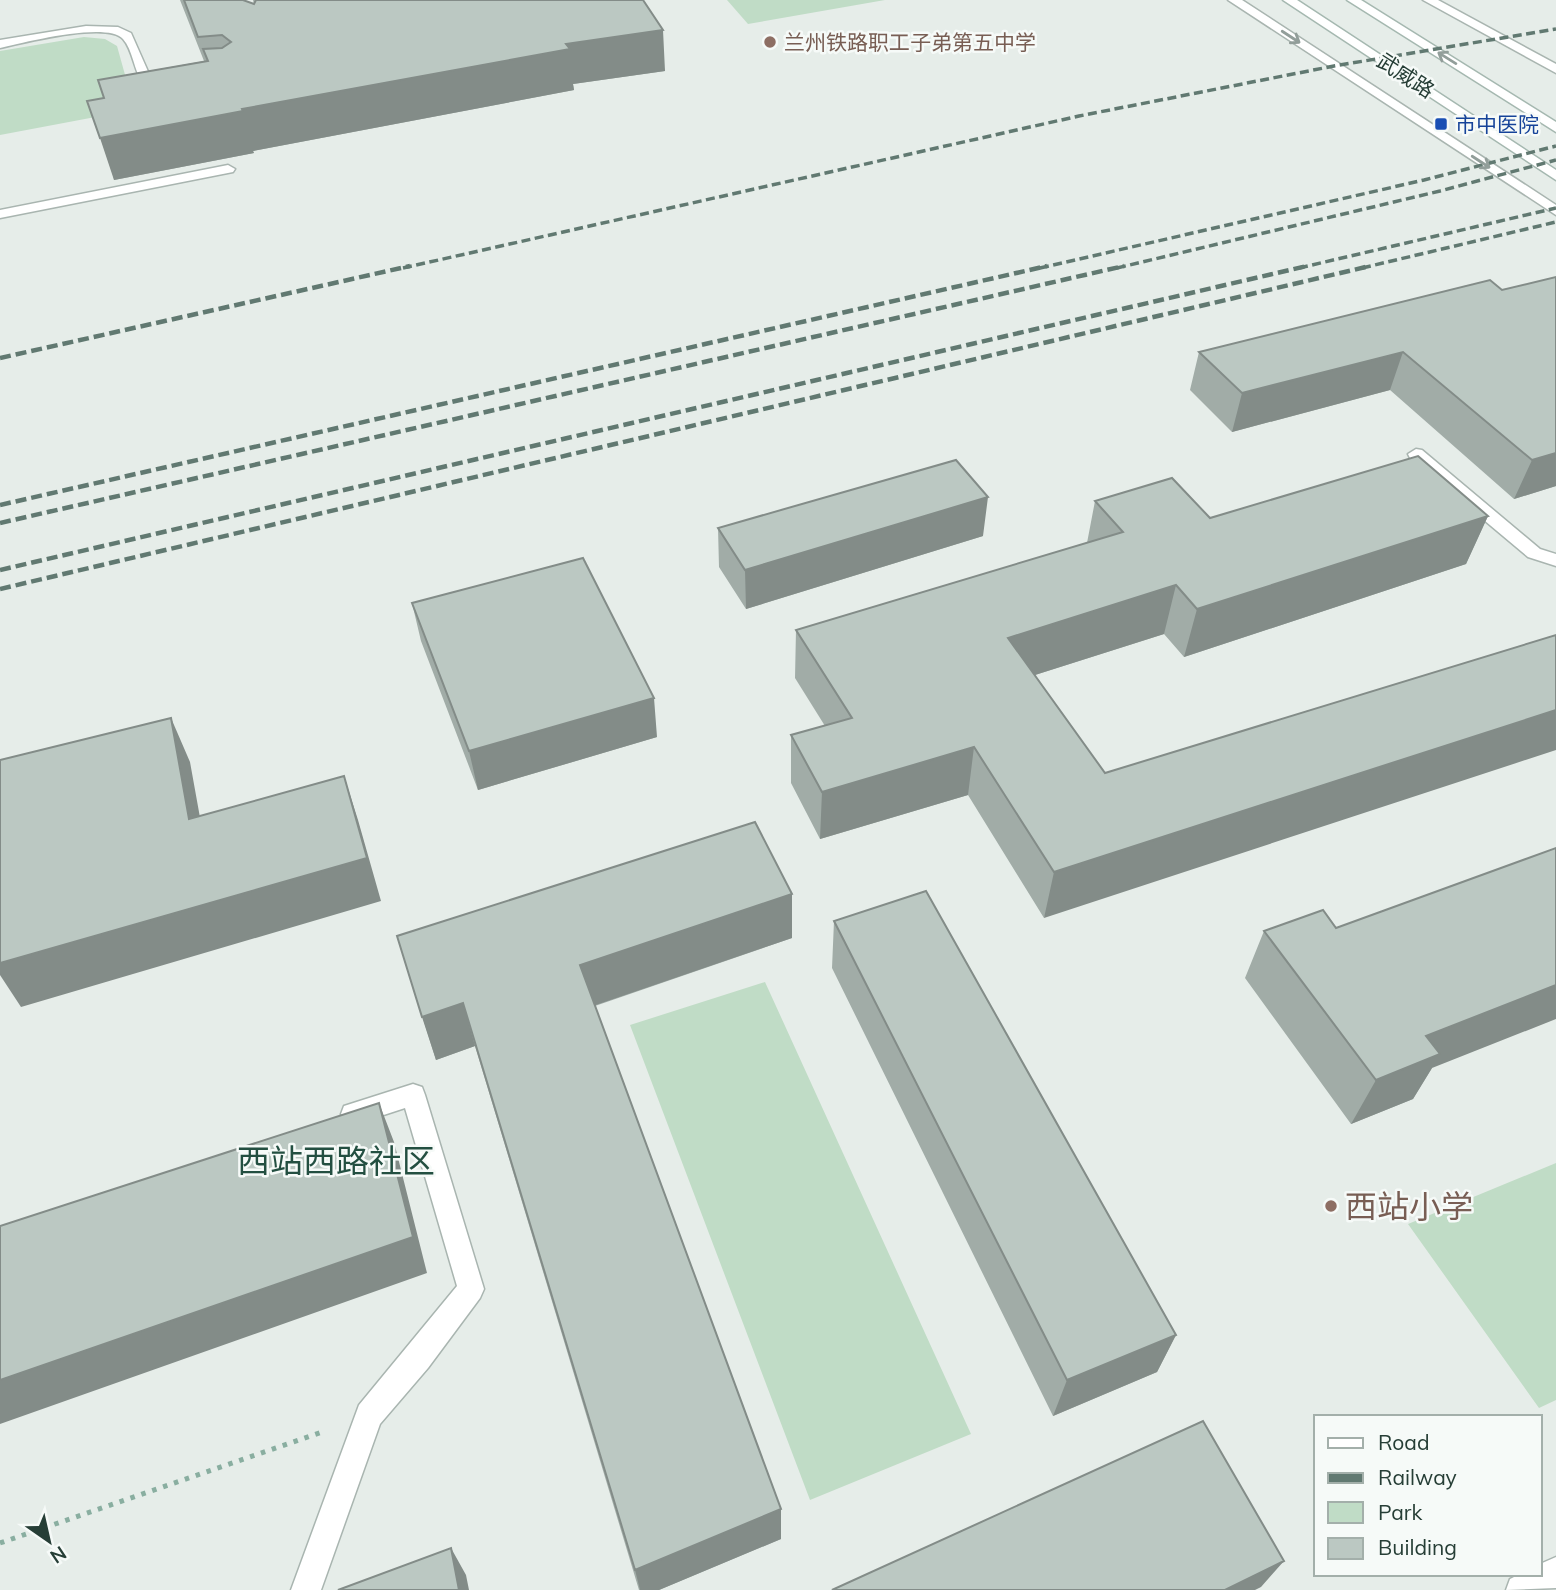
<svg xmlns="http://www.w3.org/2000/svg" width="1556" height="1590" viewBox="0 0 1556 1590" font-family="Mulish,'Noto Sans SC',sans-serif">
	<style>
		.green { fill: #c0dcc6 }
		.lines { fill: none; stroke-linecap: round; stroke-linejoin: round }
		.service-casing { stroke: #a9b5b0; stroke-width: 3 }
		.minor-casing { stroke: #a9b5b0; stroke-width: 3 }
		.secondary-casing { stroke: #a5b8b0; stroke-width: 3 }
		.path { stroke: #89aea0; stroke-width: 5; stroke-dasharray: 4.5 7; stroke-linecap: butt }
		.service { fill: #fff; fill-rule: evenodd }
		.minor { fill: #fff; fill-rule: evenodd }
		.secondary { fill: #fff; fill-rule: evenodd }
		.rail-far1 { stroke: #617971; stroke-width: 3.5; stroke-dasharray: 9 4.5; stroke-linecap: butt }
		.rail { stroke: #617971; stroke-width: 4.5; stroke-dasharray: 11 5; stroke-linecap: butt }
		.wall { fill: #a1aca7 }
		.shaded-wall { fill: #838c88 }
		.building { fill: #bbc8c2; stroke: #838c88; stroke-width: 2 }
		.oneway { stroke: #929e9a }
		.education-dot { fill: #8d6e63; stroke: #f6faf8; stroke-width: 2.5 }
		.transit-dot { fill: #1a4fb4; stroke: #f6faf8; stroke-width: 2.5 }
		.labels { text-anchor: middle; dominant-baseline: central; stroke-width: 5; stroke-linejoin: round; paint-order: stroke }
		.far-education-label { font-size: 21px; fill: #785e54; stroke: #f6faf8; text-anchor: start }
		.far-street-label { font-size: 21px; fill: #263e36; stroke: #f6faf8 }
		.far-transit-label { font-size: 21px; fill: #164399; stroke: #f6faf8; text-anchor: start }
		.near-education-label { font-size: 32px; fill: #785e54; stroke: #f6faf8; text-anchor: start }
		.near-neighbourhood-label { font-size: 33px; fill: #234f41; stroke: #f6faf8 }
	</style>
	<rect width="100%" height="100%" fill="#e6ede9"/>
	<!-- green -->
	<path class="green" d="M727,0h158l-137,24z
		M84,37l21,2 12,7 10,36 48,20 -175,33v-84z
		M765,982l206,452 -161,66 -180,-475z
		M1556,1163v237l-17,8 -131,-184z"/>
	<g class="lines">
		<!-- service casing -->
		<g class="service-casing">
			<path id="service" d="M1228,0h14l314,205v10z
				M1423,0h15l118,64v9z
				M1416,449l6,1 118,99 16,5v12l-28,-9 -118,-99 -2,-4z
				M413,1084l9,3 3,8 59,194 -4,9 -52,70 -48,56 -59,166h-30l68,-185 98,-119 -52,-178 -52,17 -9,-3 -3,-8 3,-8z"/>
		</g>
		<!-- minor casing -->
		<g class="minor-casing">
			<path id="minor" d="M86,26l32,1 13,6 19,43 19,7v6l-26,-5c-9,-13 -10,-34 -20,-45 -16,-18 -101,4 -123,9v-8z
				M228,165l7,4 -2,3 -233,46v-8z
				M1556,1557v31l-50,2 4,-11 10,-5h20v-10z"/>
		</g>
		<!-- secondary casing -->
		<g class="secondary-casing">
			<path id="secondary" d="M1283,0h14l259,170v10z
				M1347,0h14l195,122v10z"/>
		</g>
		<!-- path -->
		<path class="path" d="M0,1543l322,-111"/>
		<!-- service -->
		<use href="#service" class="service"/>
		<!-- minor -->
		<use href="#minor" class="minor"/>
		<!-- secondary -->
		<use href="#secondary" class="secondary"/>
		<!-- rail-far1 -->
		<path class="rail-far1" d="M403,268l676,-152 255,-50 222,-37
			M1040,268l384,-88 132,-34
			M1117,268l323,-77 116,-31
			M1299,268l257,-60
			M1362,268l194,-46"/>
		<!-- rail -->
		<path class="rail" d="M0,358l410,-92
			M0,505l1047,-239
			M0,523l1124,-257
			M0,570l1307,-304
			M0,589l1370,-323"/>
	</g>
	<!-- wall -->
	<path class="wall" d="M180,0h63l11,4 -1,-4h390l22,71 -92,13 1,6 -321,61 1,2 -140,27 -10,-82 -6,-18 106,-19z
		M1490,280l66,206 -42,13 -124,-109 -158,42 -42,-42 9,-38z
		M1095,501l115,17 278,-2 -22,48 -282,93 -20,-23 -129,41 70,98 -61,145 -76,-123 -148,44 -29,-56v-48l34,-9 -30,-48 1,-48 291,-87z
		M718,528l265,8 -237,73 -27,-42z
		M412,603l245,134 -179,53 -57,-149z
		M792,894v44l-197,68 186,503v30l-122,51h-20l-164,-544 -39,14 -39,-124z
		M834,921l342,414 -19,37 -104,44 -221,-448z
		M1264,931l168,137 -19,31 -62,25 -106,-146z"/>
	<!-- shaded-wall -->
	<path class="shaded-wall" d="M663,30l2,41 -92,13 1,6 -321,61 1,2 -140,27 -14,-42 466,-94z
		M1403,352l-13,38 -158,42 10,-39z
		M1556,453v33l-42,13 18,-39z
		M988,497l-5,39 -237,73 -1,-39z
		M1488,516l-22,48 -282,93 13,-48z
		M1176,585l-12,49 -164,52 8,-48z
		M654,698l3,39 -179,53 -9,-39z
		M1556,710v40l-512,168 10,-46z
		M171,718l19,44 18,100 -19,-43z
		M974,747l-6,48 -148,44 2,-47z
		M344,776l14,44 23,81 -360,106 -21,-32v-12z
		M792,894v44l-205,70 -7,-43z
		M1556,985v34l-124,49 -19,31 -62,25 25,-44 50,-44z
		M463,1003l12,43 -39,14 -14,-43z
		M379,1103l15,39 33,131 -427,151v-44z
		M1176,1335l-19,37 -104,44 14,-36z
		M781,1509v30l-122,51h-19l-5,-20z
		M451,1548l15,27 3,15h-10z
		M1284,1561l-23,26 -6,3h-30z"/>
	<!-- building -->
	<path class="building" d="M184,0h59l11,4 2,-4h387l20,30 -97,14 4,5 -328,60 1,2 -143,27 -13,-37 17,-3 -6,-18 110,-19 -5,-12 19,-1 9,-6 -9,-7 -24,2z
		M1556,277v176l-24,7 -129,-108 -161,41 -43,-41 291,-72 12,10z
		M1418,456l70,60 -291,93 -21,-24 -168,53 97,135 451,-138v75l-502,162 -80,-125 -152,45 -31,-57 61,-17 -56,-88 327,-98 -28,-31 77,-23 38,40z
		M956,460l32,37 -243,73 -27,-42z
		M583,558l71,140 -185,53 -57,-148z
		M171,718l18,101 155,-43 23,82 -367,105v-203z
		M755,822l37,72 -212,71 201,544 -146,61 -172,-567 -41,14 -25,-81z
		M1556,848v137l-130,51 14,18 -64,26 -112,-149 59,-21 13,18z
		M926,891l250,444 -109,45 -233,-459z
		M379,1103l34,134 -413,143v-154z
		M1203,1421l81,140 -59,29h-393z
		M451,1548l8,42h-121z"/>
	<!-- one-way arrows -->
	<defs><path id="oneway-shaft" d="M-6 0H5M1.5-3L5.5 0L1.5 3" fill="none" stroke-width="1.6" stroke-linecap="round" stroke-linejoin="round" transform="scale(1.75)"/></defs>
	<g class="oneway">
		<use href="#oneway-shaft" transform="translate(1291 37) rotate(33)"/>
		<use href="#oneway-shaft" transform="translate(1447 58) rotate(-148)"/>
		<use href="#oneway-shaft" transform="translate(1481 162) rotate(33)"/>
	</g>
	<!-- markers -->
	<g class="education-dot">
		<circle cx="770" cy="42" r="7"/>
		<circle cx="1331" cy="1206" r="7"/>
	</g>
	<rect class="transit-dot" x="1434" y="117" width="14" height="14" rx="3.5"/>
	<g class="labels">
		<!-- far-education labels -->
		<g class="far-education-label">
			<text x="784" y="42">兰州铁路职工子弟第五中学</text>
		</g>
		<!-- far-street labels -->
		<g class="far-street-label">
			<text transform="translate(1406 75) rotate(33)">武威路</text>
		</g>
		<!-- far-transit labels -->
		<g class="far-transit-label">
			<text x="1455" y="124">市中医院</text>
		</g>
		<!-- near-education labels -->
		<g class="near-education-label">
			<text x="1345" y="1206">西站小学</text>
		</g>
		<!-- near-neighbourhood labels -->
		<g class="near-neighbourhood-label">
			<text x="336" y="1160">西站西路社区</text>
		</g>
	</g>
	<!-- legend -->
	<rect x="1314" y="1415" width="228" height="161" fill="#f6faf8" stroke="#a3afaa" stroke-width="2"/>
	<rect x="1328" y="1438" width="35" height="10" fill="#ffffff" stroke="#a3afaa" stroke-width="2"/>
	<text x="1378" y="1450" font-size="21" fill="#263e36">Road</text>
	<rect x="1328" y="1473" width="35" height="10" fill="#617971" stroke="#a3afaa" stroke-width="2"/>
	<text x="1378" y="1485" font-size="21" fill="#263e36">Railway</text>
	<rect x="1328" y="1502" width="35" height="21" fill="#c0dcc6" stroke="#a3afaa" stroke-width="2"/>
	<text x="1378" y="1520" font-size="21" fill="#263e36">Park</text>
	<rect x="1328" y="1538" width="35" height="21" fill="#bbc8c2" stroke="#a3afaa" stroke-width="2"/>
	<text x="1378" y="1555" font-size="21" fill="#263e36">Building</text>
	<!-- north arrow -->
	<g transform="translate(49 1541) rotate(146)" stroke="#f6faf8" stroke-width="5" paint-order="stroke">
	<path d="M0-5L12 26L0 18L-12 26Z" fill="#263e36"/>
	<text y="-10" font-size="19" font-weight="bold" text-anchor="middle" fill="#263e36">N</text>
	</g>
</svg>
